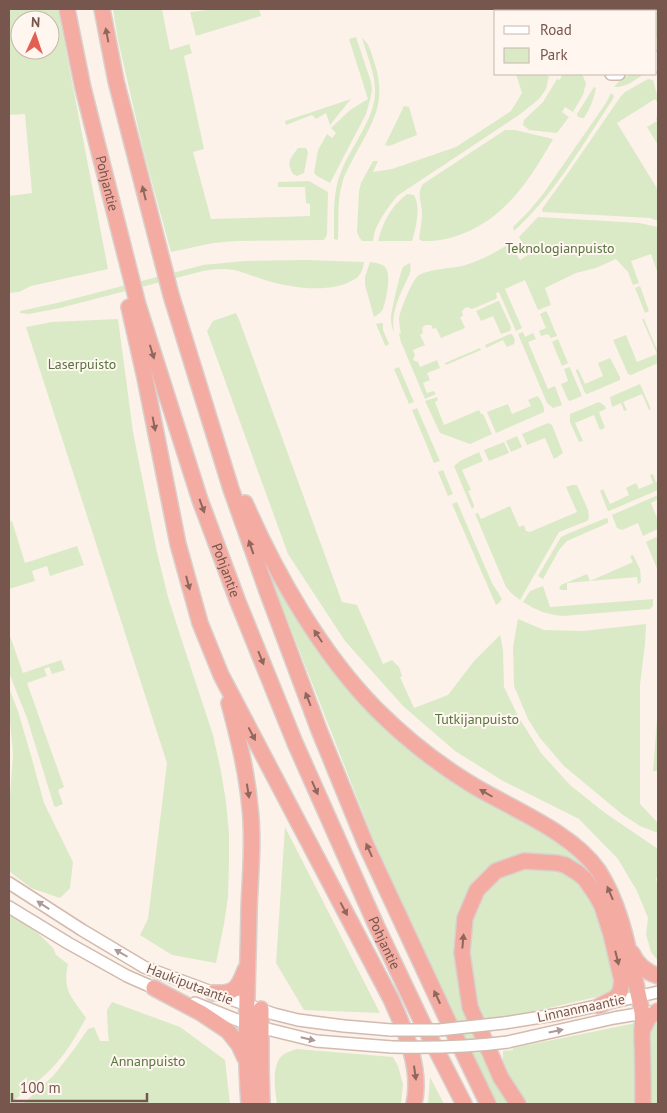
<svg xmlns="http://www.w3.org/2000/svg" width="667" height="1113" viewBox="0 0 667 1113" font-family="'PT Sans',sans-serif">
	<style>
		.green { fill: #daeac7; fill-rule: evenodd }
		.lines { fill: none; stroke-linecap: round; stroke-linejoin: round }
		.secondary-casing { stroke: #d3baaf; stroke-width: 14 }
		.highway-casing { stroke: #d9d0cd; stroke-width: 18 }
		.secondary { stroke: #fff; stroke-width: 11 }
		.highway { stroke: #f4aca2; stroke-width: 15 }
		.secondary-bridge-casing { stroke: #d3baaf; stroke-width: 14; stroke-linecap: butt }
		.secondary-bridge { stroke: #fff; stroke-width: 11 }
		.oneway { fill: #8f675e }
		.oneway2 { fill: #ad9a94 }
		.labels { text-anchor: middle; dominant-baseline: central; stroke-width: 4; stroke-linejoin: round; paint-order: stroke }
		.street-label { font-size: 14px; fill: #76564d; stroke: #fef6ef }
		.park-label { font-size: 14px; fill: #587542; stroke: #fef6ef }
	</style>
	<rect width="100%" height="100%" fill="#fcf2e9"/>
	<!-- green -->
	<path class="green" d="M9,9h49l50,260 -77,17 -12,6 -10,1v-97l23,-3 -7,-79 -16,1zM20,20h30v30h-30z
		M113,9h49l8,41 19,-6 3,9 -8,3 20,93 -11,3 18,67 99,-3v-12l-4,-1 -1,-16h-27v-5l31,-1 19,11 -1,43 -3,5 -88,1 -23,2 -42,9 -27,-99 -26,-113z
		M217,9h42l2,7 -65,20 -6,-24z
		M611,9h47v30l-2,-2v-26h-43z
		M356,37l15,45 1,8 -2,10 -4,14 -36,69 -13,-7 -3,-3 4,-23 9,-16 5,4 4,-5 -5,-5 19,-18 18,-11 -19,-60z
		M362,38c8,6 9,15 12,23 14,43 -2,62 -21,98 -4,8 -9,16 -11,25 -5,17 -3,36 -4,54l-1,2 -3,-1v-6c0,-20 -1,-42 7,-61 9,-24 33,-52 34,-78 1,-19 -8,-38 -13,-56z
		M516,74h31v2h2l-3,13 -7,10 -20,16 -122,81c-10,13 -23,29 -24,45h-11l-3,-4 -2,-5 2,-41 2,-8 12,-22h5l-5,11 19,-3 64,-22 55,-36 11,-18z
		M562,74h20l4,9 -3,12 -10,17 -8,-5 -3,5 7,5 -12,16 -28,-3 -6,-5 1,-5 19,-18 14,-23 3,1z
		M632,74h12c-9,6 -19,14 -30,13l7,-8z
		M648,79l5,1c2,8 5,15 5,23l-3,-4 -38,24 41,67v31l-8,-3 -107,-6 -1,-3 26,-36 53,-77 4,-4z
		M594,87l2,1c-2,11 -6,21 -12,30h-3l-4,-2v-2z
		M611,93l3,3 -1,3c-30,45 -59,96 -99,132l-1,-4 16,-16 14,-17 63,-91z
		M351,99l-21,26 -4,-12 -10,6 -4,-4 -26,10 -1,-4z
		M404,106l5,1 8,28 -28,11 -4,-1z
		M658,116v29l-11,-18 10,-6 -1,-3z
		M505,130h10l38,9c-26,46 -55,90 -112,101 -6,1 -13,1 -19,1l-3,-2c1,-9 3,-17 3,-26 0,-10 -6,-19 1,-29z
		M298,148h8l2,4 -4,21 -7,3 -4,-2c-7,-12 -3,-15 5,-26z
		M407,194l7,1c7,12 2,33 -2,46h-34c5,-19 13,-35 29,-47z
		M538,217l101,6 19,4v47l-7,-20 -20,7 8,22 -6,2 -5,-13 -12,-13 -20,9 -20,5 -31,15 6,17 -13,5 -13,-30 -20,9 17,39 -6,3 -17,-39 -3,1 1,4 -1,2 -24,10 -5,-2 -2,1 -3,3 1,5 -3,1 5,11 -24,10 -5,-10 -3,1 -2,-4h-6l-3,3 1,5 -3,2 5,10 -12,5 2,5 -2,5 5,2 2,5 17,-7 3,8 -13,5 3,7 -7,3 4,10 7,-2 2,3 -11,5 -24,-57 -2,-8 2,-1c-1,-5 -2,-9 -2,-15 2,-9 12,-36 19,-42 6,-6 34,-8 44,-10 18,-5 33,-13 48,-23l10,17 9,-6 -10,-17z
		M307,260l57,2c-1,7 -3,13 -9,17 -23,15 -63,9 -87,2 -10,-3 -20,-7 -30,-10 -12,-3 -23,-2 -35,0l-143,37 -31,6 -9,-1v-2l37,-8 146,-38 41,-4z
		M370,262c6,1 11,1 15,5 7,7 1,33 -2,42 -2,4 -6,6 -9,8l-9,-32v-8z
		M410,263c2,10 -2,14 -6,23 -7,15 -13,30 -10,47 -2,-5 -3,-10 -3,-16 0,-5 10,-48 12,-50 2,-2 5,-3 7,-4z
		M640,286l9,25 -4,2 -10,-25z
		M498,301h1l12,26 -1,4 -9,3 -8,-18 -12,5 -5,-10z
		M546,311l1,1 10,24 -6,2 -3,-4 -7,2 -2,-5 7,-3 -6,-14z
		M236,313l4,9 102,280 15,3 26,59 9,-4 7,7 3,9 -2,1 14,31 34,-13 26,-34 26,-26 3,15 1,37 14,29 23,37 29,32 35,28 53,36v28l-2,1 2,10v73l-7,-9 -5,-18 2,-16 -11,-27 -19,-32 -39,-40 -76,-38 -48,-30 -52,-45 -58,-65 -57,-87 -81,-223 6,-10z
		M118,319l15,113 24,120 11,45 14,44 31,94 8,36 5,31 3,31v31l-1,33 -4,27 -8,39 -44,-8 -32,-20 8,-16 19,-156 -141,-436 26,-5z
		M642,319h2l14,33v11l-27,12 -3,-1 -15,-34 13,-5 11,27 20,-8z
		M380,323h3v7l6,14 -3,2 -1,-1 -9,-21z
		M523,332l2,5 8,-4 3,6 -8,3 20,47 7,-3 7,19 -9,3 -6,-5 -29,-69z
		M510,334h2l3,6 -1,4 -7,3 -4,-7 -17,8 -1,-3z
		M558,339l10,24 -6,3 -10,-24z
		M480,348l1,2 -35,15 -1,-2z
		M610,358l10,19v3l-33,14 -2,-1 -9,-22v-1l2,-1 7,15 18,-8 -5,-13z
		M399,367l15,35 -5,2 -15,-35z
		M569,367l1,1 12,28 -12,5 -2,-1 -7,-16 7,-3 -4,-12z
		M640,384l11,25 -2,1 -7,-16 -19,8 4,8 -3,1 -3,-8 -9,4 -2,-10z
		M537,396c4,3 8,12 7,16l-48,21 -9,-21 21,-8 4,10 19,-8 -3,-6z
		M437,397l1,3 -3,2 9,23 35,-15 2,4h2l9,20 -22,10 -30,-11 -15,-32z
		M599,402l6,4 1,3 -7,3 6,16 -5,2 -6,-15 -19,8 8,18 -4,1 -9,-20v-8z
		M417,408l23,53 -6,2 -22,-53z
		M548,423l4,2 11,28 -9,6 -9,-21 -18,7 -5,-11z
		M517,436l5,11 -11,5 -5,-11z
		M504,442l5,11 -20,8 -5,-11z
		M479,452l4,9 -21,9 9,20 -3,1 6,14v2l-2,2 -18,-43 6,-5z
		M443,470l10,24 -5,2 -10,-24z
		M653,474l3,8 2,-1v9l-49,21h-1l-8,-20 3,-2 7,15 19,-9 -3,-7 10,-5 3,6 14,-6 -3,-8z
		M572,485h5l11,25 1,8 -2,3 -28,11 -39,68 -9,-7 -5,-6 -31,-73 3,-1 3,6 29,-13 9,21 5,-2 2,6 4,1 47,-20 -11,-25z
		M658,495v4l-7,4 7,17v9l-15,7 -5,-13 -16,7 -5,-2 -5,-13z
		M457,502l35,81 10,16 -3,4 -3,2 -44,-101z
		M606,518l2,1v4l-41,18 -8,9 -16,29 -5,-3 23,-39 6,-3z
		M12,521l13,42 52,-17 7,19 -34,11 -3,-10 -15,5 3,10 -26,8v-67z
		M254,535l119,177 197,135 31,33 8,31 -52,-52 -74,19 -24,74 52,152h-13l-16,-30 -76,-159 -32,-74z
		M658,536v35l-12,-29z
		M633,555l7,14 1,13 -3,2 -1,-7 -70,6v7h-6l-2,-2 2,-3 26,-11 3,7 43,-19 -3,-6z
		M543,586l7,21 103,-8v7l-3,3 -87,7c-18,-2 -25,-5 -40,-14l7,-11z
		M518,619l26,11 39,1 63,-7 -1,20 -5,41v119l18,19v10l-18,-7 -17,-11 -59,-49 -24,-28 -12,-19 -14,-33 -1,-39z
		M9,633l14,40 38,-13 4,10 -13,4 -3,-7 -5,2 3,7 -20,7 37,104 -6,3 5,14 -7,3 -2,-1 -27,-88 -18,-45z
		M9,688l9,23 14,48 12,44 29,59 -3,26 -10,10 -29,-10 -22,-17v-60l4,-57 -4,-45z
		M658,706v65h-5z
		M285,827l95,186 -76,-3 -28,-47z
		M526,866l33,4 15,7 9,9 16,24 17,76 -4,4 -16,7 -73,17 -44,6 -12,-67 4,-34 6,-17 20,-26z
		M9,913l30,21 14,14 3,7 12,9c-6,27 4,33 18,54 -11,20 -20,36 -36,52 -12,13 -28,21 -38,34h-3z
		M112,1002l68,25 45,33 5,44h-207l31,-29 21,-27 13,-19 6,-2 6,14h9l-1,-8 -1,-23z
		M658,1021v83h-11l1,-76z
		M636,1023l2,81h-116l-25,-43 6,-2v-8l10,-1v-2z
		M297,1049l96,8 5,9 5,18 -2,20h-124c-2,-14 -7,-44 9,-51 3,-2 8,-3 11,-4z
		M430,1077l14,27h-16z"/>
	<g class="lines">
		<!-- secondary casing -->
		<g class="secondary-casing">
			<path id="secondary" d="M511,9l1,2
				M520,9l2,2
				M656,57l2,1
				M656,66h2
				M611,74h8
				M9,883l73,47 62,37 89,33 41,14 24,6 46,6 47,4
				M9,907l59,36 59,33 34,15
				M195,1003l52,21 69,17 76,6
				M504,1023l56,-9 98,-22
				M508,1042l106,-24 35,-6"/>
		</g>
		<!-- highway casing -->
		<g class="highway-casing">
			<g id="highway">
				<path id="s1" d="M67,9l16,79 55,217 62,195 38,102 57,141 81,182 46,97 42,82"/>
				<path d="M102,9l14,72 55,214 60,194 36,102 52,139 47,115 81,174 41,85"/>
				<path d="M129,307l16,71 33,166 22,79 21,52 170,324c14,31 31,70 23,105"/>
				<path d="M245,503c31,71 76,150 131,206 28,28 59,53 93,74 40,25 102,48 129,87 21,32 29,72 37,109 2,11 5,22 7,33 1,9 0,18 0,27 1,22 1,44 1,65"/>
				<path d="M229,703c9,34 18,69 21,105 4,34 0,68 -1,102 -1,65 -5,130 0,194"/>
				<path d="M632,953c5,12 14,19 26,23"/>
				<path d="M154,988l47,25 27,18 11,14 6,13"/>
				<path d="M213,993c21,1 25,-4 32,-23"/>
				<path d="M261,1009v59l1,36"/>
				<path d="M642,1031l7,-14 9,-6"/>
				<path d="M518,1104l-17,-26 -31,-71 -8,-54 3,-35 12,-28 19,-19 28,-10 33,2 8,2 13,8 7,6 11,16 6,11 9,28 11,47 -2,11 -5,6 -16,8"/>
			</g>
		</g>
		<!-- secondary -->
		<use href="#secondary" class="secondary"/>
		<!-- highway -->
		<use href="#highway" class="highway"/>
		<!-- secondary-bridge casing -->
		<g class="secondary-bridge-casing">
			<path id="secondary-bridge" d="M391,1030h48l65,-7
				M392,1047c39,1 77,0 116,-5"/>
		</g>
		<!-- secondary-bridge -->
		<use href="#secondary-bridge" class="secondary-bridge"/>
	</g>
	<!-- one-way arrows -->
	<defs><path id="oneway-solid" d="M-6-.8H1V-3.2L6.5 0L1 3.2V.8H-6Z" transform="scale(1.25)"/></defs>
	<g class="oneway">
		<use href="#oneway-solid" transform="translate(107 35) rotate(-101)"/>
		<use href="#oneway-solid" transform="translate(144 193) rotate(-104)"/>
		<use href="#oneway-solid" transform="translate(152 352) rotate(73)"/>
		<use href="#oneway-solid" transform="translate(154 424) rotate(79)"/>
		<use href="#oneway-solid" transform="translate(202 506) rotate(70)"/>
		<use href="#oneway-solid" transform="translate(251 547) rotate(-109)"/>
		<use href="#oneway-solid" transform="translate(188 583) rotate(75)"/>
		<use href="#oneway-solid" transform="translate(318 636) rotate(-124)"/>
		<use href="#oneway-solid" transform="translate(261 658) rotate(68)"/>
		<use href="#oneway-solid" transform="translate(308 699) rotate(-111)"/>
		<use href="#oneway-solid" transform="translate(252 734) rotate(62)"/>
		<use href="#oneway-solid" transform="translate(315 788) rotate(66)"/>
		<use href="#oneway-solid" transform="translate(248 791) rotate(81)"/>
		<use href="#oneway-solid" transform="translate(486 793) rotate(-150)"/>
		<use href="#oneway-solid" transform="translate(369 850) rotate(-114)"/>
		<use href="#oneway-solid" transform="translate(610 893) rotate(-113)"/>
		<use href="#oneway-solid" transform="translate(344 909) rotate(62)"/>
		<use href="#oneway-solid" transform="translate(463 941) rotate(-85)"/>
		<use href="#oneway-solid" transform="translate(617 958) rotate(76)"/>
		<use href="#oneway-solid" transform="translate(437 997) rotate(-115)"/>
		<use href="#oneway-solid" transform="translate(415 1073) rotate(82)"/>
	</g>
	<g class="oneway2">
		<use href="#oneway-solid" transform="translate(43 905) rotate(-147)"/>
		<use href="#oneway-solid" transform="translate(121 953) rotate(-150)"/>
		<use href="#oneway-solid" transform="translate(556 1031) rotate(-12)"/>
		<use href="#oneway-solid" transform="translate(308 1039) rotate(13)"/>
	</g>
	<g class="labels">
		<!-- street labels -->
		<g class="street-label">
			<text stroke="none"><textPath href="#s1" startOffset="179">Pohjantie</textPath></text>
			<text stroke="none"><textPath href="#s1" startOffset="584">Pohjantie</textPath></text>
			<text stroke="none"><textPath href="#s1" startOffset="989">Pohjantie</textPath></text>
			<text transform="translate(190 984) rotate(21)">Haukiputaantie</text>
			<text transform="translate(581 1008) rotate(-12)">Linnanmaantie</text>
		</g>
		<!-- park labels -->
		<g class="park-label">
			<text x="560" y="248">Teknologianpuisto</text>
			<text x="82" y="364">Laserpuisto</text>
			<text x="477" y="719">Tutkijanpuisto</text>
			<text x="148" y="1061">Annanpuisto</text>
		</g>
	</g>
	<!-- border -->
	<rect width="667" height="1113" fill="none" stroke="#76564d" stroke-width="20"/>
	<!-- legend -->
	<rect x="494" y="10" width="162" height="65" fill="#fef6ef" stroke="#c8b6ae"/>
	<rect x="504" y="26" width="25" height="8" fill="#ffffff" stroke="#c8b6ae"/>
	<text x="540" y="35" font-size="15" fill="#76564d">Road</text>
	<rect x="504" y="48" width="25" height="15" fill="#daeac7" stroke="#c8b6ae"/>
	<text x="540" y="60" font-size="15" fill="#76564d">Park</text>
	<!-- north arrow -->
	<g transform="translate(35 35) rotate(3)"><circle r="24" fill="#fef6ef" stroke="#c8b6ae"/>
	<path d="M0-4L9 19L0 12L-9 19Z" fill="#e15f53"/>
	<text y="-8" font-size="14" font-weight="bold" text-anchor="middle" fill="#76564d">N</text>
	</g>
	<!-- scale -->
	<path d="M12 1093v8h135v-8" fill="none" stroke="#76564d" stroke-width="2.5"/>
	<text x="20" y="1093" font-size="15" fill="#76564d" stroke="#fef6ef" stroke-width="4" paint-order="stroke">100 m</text>
</svg>
